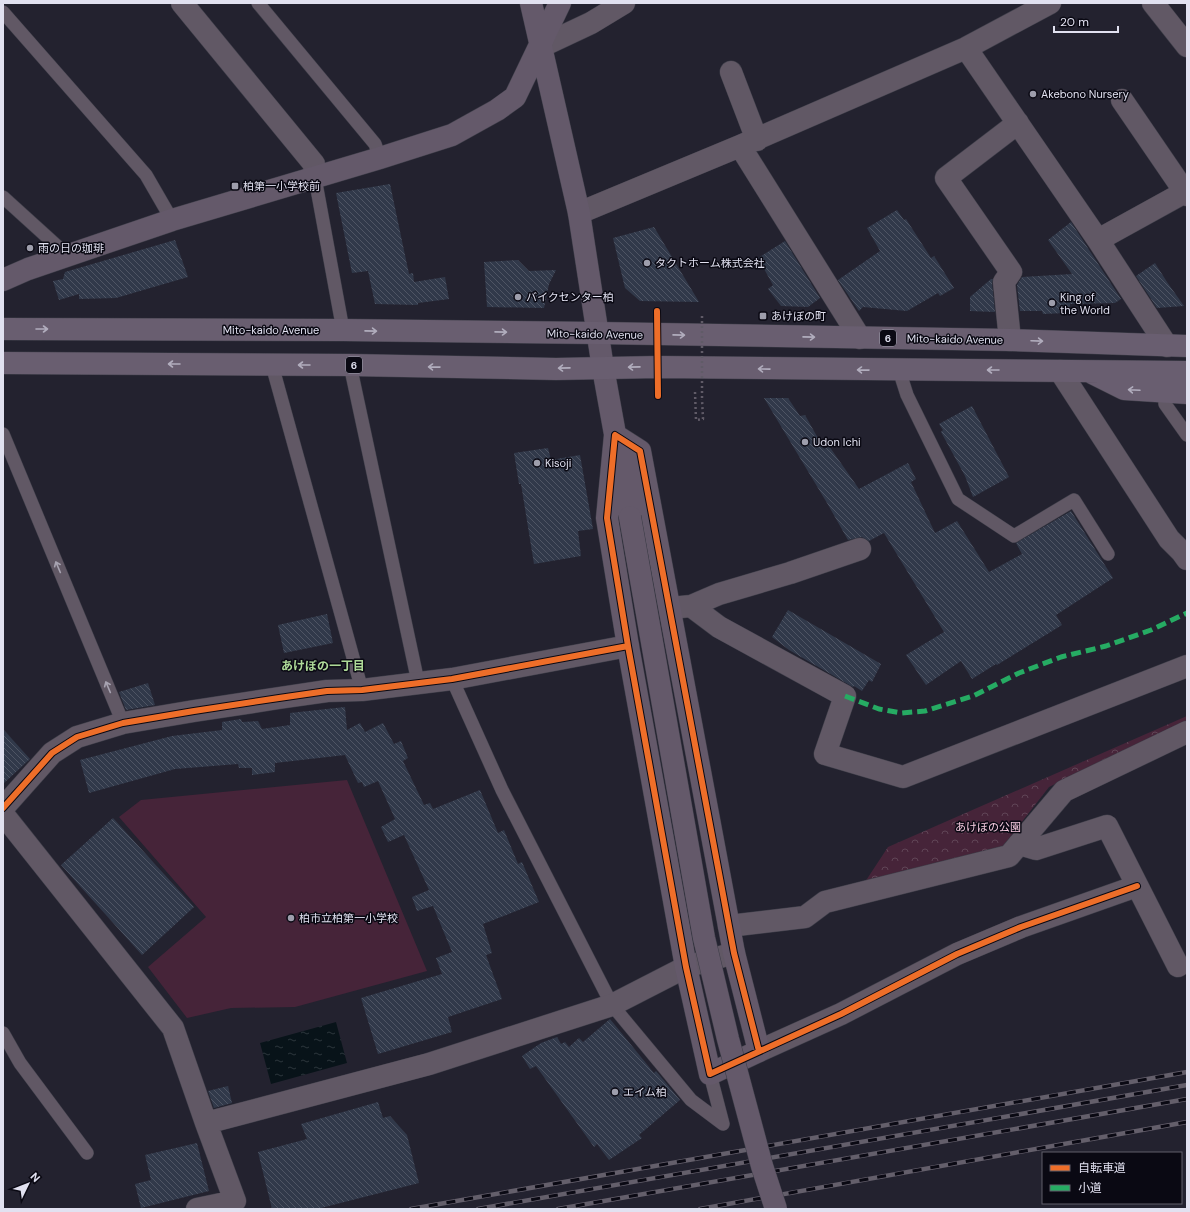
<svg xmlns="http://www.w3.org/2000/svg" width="1190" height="1212" viewBox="0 0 1190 1212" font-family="'DM Sans','Noto Sans JP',sans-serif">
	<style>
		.grass { fill: #462439 }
		.park { fill: url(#park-crowns) }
		.water { fill: url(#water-ripples) }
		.building { fill: url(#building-back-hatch) }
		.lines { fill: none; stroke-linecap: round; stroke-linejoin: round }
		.lane-casing { stroke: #3e3e49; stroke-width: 14 }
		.street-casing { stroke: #3e3e49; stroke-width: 23 }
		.secondary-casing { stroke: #3e3e49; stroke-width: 23 }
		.highway-casing { stroke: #3e3e49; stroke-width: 23 }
		.path { stroke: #605b67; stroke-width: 2.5; stroke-dasharray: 2 3; stroke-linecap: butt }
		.lane { stroke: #615865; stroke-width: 13 }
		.street { stroke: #615865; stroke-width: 22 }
		.secondary { stroke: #64596a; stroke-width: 22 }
		.highway { stroke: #695e70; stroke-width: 22 }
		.rail-casing { stroke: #645f6b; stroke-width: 4.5 }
		.rail { stroke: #0a0913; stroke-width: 3; stroke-dasharray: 9; stroke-linecap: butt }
		.secondary-bridge-casing { stroke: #3e3e49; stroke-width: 23; stroke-linecap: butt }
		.path-bridge { stroke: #605b67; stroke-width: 2.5; stroke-dasharray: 2 3; stroke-linecap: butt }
		.secondary-bridge { stroke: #64596a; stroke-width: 22 }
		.quiet { stroke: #26ab63; stroke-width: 5; stroke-dasharray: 10 5; stroke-linecap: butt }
		.cycleway-casing { stroke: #0a0913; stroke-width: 8 }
		.cycleway { stroke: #ee6e29; stroke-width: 6 }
		.oneway { stroke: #b1adbd }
		.oneway2 { stroke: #a7a3b1 }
		.poi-dot { fill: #9e9eac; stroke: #0a0913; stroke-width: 1.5 }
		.labels { text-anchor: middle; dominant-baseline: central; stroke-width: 3; stroke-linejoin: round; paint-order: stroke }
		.shield { fill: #0a0913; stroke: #a0a0ae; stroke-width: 1 }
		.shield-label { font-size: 10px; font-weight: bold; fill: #e1e1f0 }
		.poi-label { font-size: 11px; fill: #e1e1f0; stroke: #0a0913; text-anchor: start }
		.street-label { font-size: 11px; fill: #e1e1f0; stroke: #0a0913 }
		.park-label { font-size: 11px; fill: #f8cce1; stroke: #0a0913 }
		.neighbourhood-label { font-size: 12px; font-weight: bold; fill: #aeda98; stroke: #0a0913 }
	</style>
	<defs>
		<pattern id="park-crowns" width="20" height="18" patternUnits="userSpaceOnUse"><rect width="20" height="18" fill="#462439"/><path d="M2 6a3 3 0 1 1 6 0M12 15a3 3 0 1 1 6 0" fill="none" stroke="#604456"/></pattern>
		<pattern id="water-ripples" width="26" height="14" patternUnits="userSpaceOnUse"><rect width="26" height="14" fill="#081319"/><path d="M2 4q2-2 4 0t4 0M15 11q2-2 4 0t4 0" fill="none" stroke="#2c353b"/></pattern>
		<pattern id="building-back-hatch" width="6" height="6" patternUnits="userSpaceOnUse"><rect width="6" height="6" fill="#31394a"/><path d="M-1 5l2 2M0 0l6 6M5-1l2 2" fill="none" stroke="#4f5564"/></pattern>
	</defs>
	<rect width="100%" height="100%" fill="#23222f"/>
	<!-- grass -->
	<path class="grass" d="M347,780l80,191 -132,36 -64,1 -44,10 -39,-51 58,-50 -87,-100 22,-17z"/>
	<!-- park -->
	<path class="park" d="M1187,716v4l-138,67 -46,59 -138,36 23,-35z"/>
	<!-- water -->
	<path class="water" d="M336,1022l11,41 -76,21 -11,-41z"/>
	<!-- building -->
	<path class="building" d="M390,184l19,90 4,-1 1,9 31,-5 4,22 -31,4v2l-43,-1 -7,-33 -16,2 -16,-80z
		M897,210l7,10 2,-1 25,39 3,-2 20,32 -14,8 -2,-3 -31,18 -44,-4 -4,4 -21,-31 42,-29 -13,-23z
		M1071,222l50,77 -6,4 -45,1v7h-4v2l-23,1 -1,-3h-22l-3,-26 5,-8 50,-3 -24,-34z
		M654,227l45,75 -59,-1 -15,-13 -12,-50z
		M175,240l13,37 -72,21 -37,1v-5l-20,6 -6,-19 10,-2 2,-7z
		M785,241l35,57 -12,9 -27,-1 -13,-17 5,-4 -15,-27z
		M518,260l11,11 27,-1 -7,14 -5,24 -57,-1 -3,-45z
		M1155,263l12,19 17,24 -27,2 -21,-32z
		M991,279h2l-1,4 3,29 -25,-1v-14z
		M764,398h24l12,18 5,-1 19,34 5,-3 30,43 49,-26 8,16 -5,3 24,51 22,-12 32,51 33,-18 -6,-11 55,-32 42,67 -57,37 6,10 -65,40 -1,-1 -24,15 -11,-18 -35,24 -20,-30 38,-23 -60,-99 -15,8 -7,-4 -14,3 -21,-37z
		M972,406l37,71 -36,20 -8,-21 -24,-44 2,-2 -4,-6z
		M548,448l3,12 29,-5 13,74 -15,2 3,25 -47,8 -13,-80h-2l-5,-31z
		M788,610l93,54 -9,18 -3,-2 -7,11 -8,-5 -1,1 -64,-37 -17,-13z
		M327,614l6,29 -49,10 -6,-28z
		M148,683l7,22 -29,5 -7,-18z
		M345,707l2,23 13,-7 5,9 18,-9 11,21 7,-3 7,17 -5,3 21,44 6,-2 3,6 47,-19 18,43 6,-3 14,34 4,-2 17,40 -56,22 9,29 -6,2 16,44 -54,18 4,15 -74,22 -17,-56 81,-24 -6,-16 16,-6 -19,-46 -16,5 -5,-14 17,-7 -25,-55 -16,7 -7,-15 14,-8 -17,-38 -14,6 -2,-5 -4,1 -13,-28 -70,8v9l-23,3v-7h-13l-1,-4 -63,5 -86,24 -9,-33 92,-24 50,-6v-8l19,-3 1,3 16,-1 4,8 28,-4v-12z
		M3,729l27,30 -27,25z
		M113,818l81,89 -52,48 -81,-90z
		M610,1019l44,54 2,-2 24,29 -41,35 3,3 -33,22 -12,-16 -3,3 -58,-81 -6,3 -8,-13 19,-13 16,-6 4,7 4,-2 4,5 10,-9 4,4z
		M228,1086l4,17 -18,5 -6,-17z
		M378,1102l5,16 7,-2 17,19 12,48 -102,26h-45l-14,-57 49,-13 -6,-15z
		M197,1143l12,48 -68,17 -6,-24 16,-4 -6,-25z"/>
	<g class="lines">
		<!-- lane casing -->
		<g class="lane-casing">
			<path id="lane" d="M258,3l117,141 5,14
				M3,12l143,163 26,45
				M315,178l28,152
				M3,197l54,49 4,11
				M272,365l90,325
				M350,365l68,317
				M899,370l8,25 51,104 56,37 60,-36 34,54
				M1164,391l1,13 22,31
				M3,434l120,289
				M452,679l50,111 110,215 79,95 32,24 -13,-50
				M3,1033l17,30 67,90"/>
		</g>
		<!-- street casing -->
		<g class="street-casing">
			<path id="street" d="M182,3l132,161 1,14
				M1153,3l34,43
				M540,47l51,-24 33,-20
				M966,48l132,192 69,106
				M731,72l26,68
				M1122,100l65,95
				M740,146l120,192
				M579,213l161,-67 226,-98 84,-45
				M1098,240l87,-48
				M1010,340l-6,-58 7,-10 -65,-94 72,-55
				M1060,371l109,168 13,13 5,7
				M691,606l28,-12 71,-21 70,-24
				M670,608l21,-2 28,21 126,69 -20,58 78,23 284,-111
				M3,808l49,-55 25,-16 46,-14 71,-12 85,-13 48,-7 35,-1 90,-11 176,-33
				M3,814l170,214 33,95 29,78 -38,8
				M1019,844l17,5 71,-23 71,140
				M729,926l76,-9 20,-15 184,-46 55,-65 123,-59
				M759,1051l82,-37 116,-60 64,-27 116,-41
				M206,1123l223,-59 183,-59 74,-38 48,-14"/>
		</g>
		<!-- secondary casing -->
		<g class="secondary-casing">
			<path id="secondary" d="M531,3l48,210 24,155 27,149
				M3,280l25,-11 144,-49 208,-62 72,-23 45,-25 18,-13 45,-94
				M615,435l25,16 94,502 25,98 -49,23 -24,-107 -58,-321 -21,-128z"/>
		</g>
		<!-- highway casing -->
		<g class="highway-casing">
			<path id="highway" d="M3,329l340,1 255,3 412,7 177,6
				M3,363l347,2 206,4 102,-2 529,5
				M1092,373l32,16 63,4"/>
		</g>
		<!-- path -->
		<path class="path" d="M695,392l1,28 7,-1 -1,-20"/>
		<!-- lane -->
		<use href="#lane" class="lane"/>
		<!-- street -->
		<use href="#street" class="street"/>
		<!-- secondary -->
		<use href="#secondary" class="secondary"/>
		<!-- highway -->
		<use href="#highway" class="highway"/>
		<!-- rail casing -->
		<g class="rail-casing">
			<path id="rail" d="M411,1209l776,-137
				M478,1209l709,-124
				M558,1209l629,-110
				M700,1209l487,-87"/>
		</g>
		<!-- rail -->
		<use href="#rail" class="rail"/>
		<!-- secondary-bridge casing -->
		<g class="secondary-bridge-casing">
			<path id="secondary-bridge" d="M630,517l74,421 24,101 34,127 14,43"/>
		</g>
		<!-- path-bridge -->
		<path class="path-bridge" d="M702,316v83"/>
		<!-- secondary-bridge -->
		<use href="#secondary-bridge" class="secondary-bridge"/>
		<!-- quiet -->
		<path class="quiet" d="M845,696l34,13 22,4 24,-2 48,-15 46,-23 42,-16 45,-11 45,-16 36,-17"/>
		<!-- cycleway casing -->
		<g class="cycleway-casing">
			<path id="cycleway" d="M657,311l1,85
				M3,808l49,-55 25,-16 46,-14 71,-12 85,-13 48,-7 35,-1 90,-11 176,-33
				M759,1051l-25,-98 -94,-502 -25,-16 -8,83 21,128 58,321 24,107 131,-60 116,-60 64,-27 116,-41"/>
		</g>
		<!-- cycleway -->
		<use href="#cycleway" class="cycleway"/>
	</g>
	<!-- one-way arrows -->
	<defs><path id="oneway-shaft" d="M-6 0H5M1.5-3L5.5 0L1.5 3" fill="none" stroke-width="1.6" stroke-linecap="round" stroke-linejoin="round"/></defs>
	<g class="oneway">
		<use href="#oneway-shaft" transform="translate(42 329)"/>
		<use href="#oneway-shaft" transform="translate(371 331) rotate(1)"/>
		<use href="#oneway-shaft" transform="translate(501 332) rotate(1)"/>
		<use href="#oneway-shaft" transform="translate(679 335) rotate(1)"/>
		<use href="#oneway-shaft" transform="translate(809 337) rotate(1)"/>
		<use href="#oneway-shaft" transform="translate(1037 341) rotate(2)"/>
		<use href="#oneway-shaft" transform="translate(174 364) rotate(-180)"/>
		<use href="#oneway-shaft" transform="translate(304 365) rotate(-180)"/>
		<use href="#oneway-shaft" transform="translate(434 367) rotate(-179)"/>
		<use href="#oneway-shaft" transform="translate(634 367) rotate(179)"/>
		<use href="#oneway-shaft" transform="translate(564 368) rotate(179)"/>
		<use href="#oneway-shaft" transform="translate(764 369) rotate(-179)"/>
		<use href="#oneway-shaft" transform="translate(863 370) rotate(-179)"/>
		<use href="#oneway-shaft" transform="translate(993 370) rotate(-180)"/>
		<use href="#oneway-shaft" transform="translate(1134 390) rotate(-177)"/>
	</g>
	<g class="oneway2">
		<use href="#oneway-shaft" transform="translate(58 567) rotate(-113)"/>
		<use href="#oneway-shaft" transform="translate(108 687) rotate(-113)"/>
	</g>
	<!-- markers -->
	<g class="poi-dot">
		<circle cx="1033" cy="94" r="4"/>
		<rect x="231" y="182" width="8" height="8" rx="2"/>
		<circle cx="30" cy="248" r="4"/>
		<circle cx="647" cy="263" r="4"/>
		<circle cx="518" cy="297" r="4"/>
		<circle cx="1052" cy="303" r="4"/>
		<rect x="759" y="312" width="8" height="8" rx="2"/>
		<circle cx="805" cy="442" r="4"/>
		<circle cx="537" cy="463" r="4"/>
		<circle cx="291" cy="918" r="4"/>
		<circle cx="615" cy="1092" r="4"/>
	</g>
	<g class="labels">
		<!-- shield labels -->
		<g class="shield">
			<rect x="880" y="330" width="16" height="16" rx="3"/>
			<rect x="346" y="357" width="16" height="16" rx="3"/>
		</g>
		<g class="shield-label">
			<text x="888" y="338">6</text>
			<text x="354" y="365">6</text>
		</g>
		<!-- poi labels -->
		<g class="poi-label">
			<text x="1041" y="94">Akebono Nursery</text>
			<text x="243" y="186">柏第一小学校前</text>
			<text x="38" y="248">雨の日の珈琲</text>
			<text x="655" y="263">タクトホーム株式会社</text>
			<text x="526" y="297">バイクセンター柏</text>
			<text x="1060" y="297">King of<tspan x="1060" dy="13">the World</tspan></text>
			<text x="771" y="316">あけぼの町</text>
			<text x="813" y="442">Udon Ichi</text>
			<text x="545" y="463">Kisoji</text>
			<text x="299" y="918">柏市立柏第一小学校</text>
			<text x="623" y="1092">エイム柏</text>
		</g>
		<!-- street labels -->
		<g class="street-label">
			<text x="271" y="330">Mito-kaido Avenue</text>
			<text transform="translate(595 334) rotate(1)">Mito-kaido Avenue</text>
			<text transform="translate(955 339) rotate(1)">Mito-kaido Avenue</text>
		</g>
		<!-- park labels -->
		<g class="park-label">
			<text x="988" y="827">あけぼの公園</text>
		</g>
		<!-- neighbourhood labels -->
		<g class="neighbourhood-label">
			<text x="323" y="666">あけぼの一丁目</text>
		</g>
	</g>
	<!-- border -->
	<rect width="1190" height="1212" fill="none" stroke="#e1e1f0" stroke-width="8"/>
	<!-- legend -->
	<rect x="1042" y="1152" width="140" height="52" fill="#0a0913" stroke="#605f6b"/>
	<rect x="1050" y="1165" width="20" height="6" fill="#ee6e29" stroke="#605f6b"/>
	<text x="1078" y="1172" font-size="12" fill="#e1e1f0">自転車道</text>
	<rect x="1050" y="1185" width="20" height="6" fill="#26ab63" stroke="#605f6b"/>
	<text x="1078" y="1192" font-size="12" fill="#e1e1f0">小道</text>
	<!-- north arrow -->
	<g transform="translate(28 1184) rotate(47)" stroke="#0a0913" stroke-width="3" paint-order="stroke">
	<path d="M0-3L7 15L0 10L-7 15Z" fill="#e1e1f0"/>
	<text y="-6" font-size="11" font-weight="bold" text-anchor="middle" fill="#e1e1f0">N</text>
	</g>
	<!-- scale -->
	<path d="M1054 26v6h64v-6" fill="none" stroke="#e1e1f0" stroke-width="2"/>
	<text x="1060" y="26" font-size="12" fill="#e1e1f0" stroke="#0a0913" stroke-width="3" paint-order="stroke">20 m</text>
</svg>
